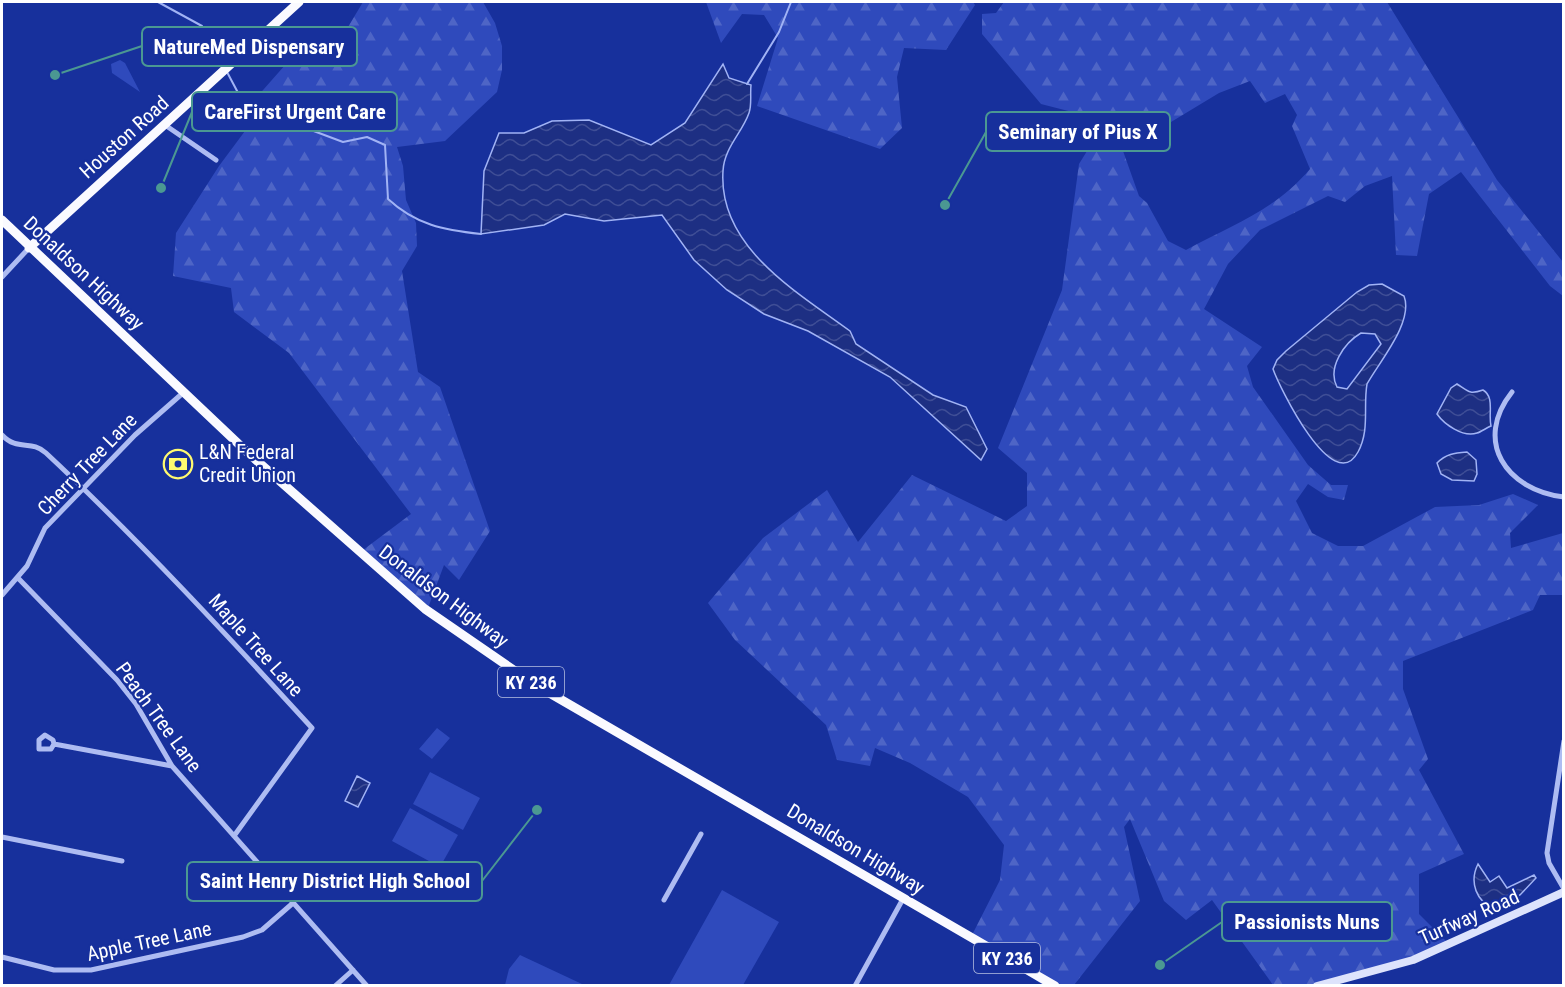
<svg xmlns="http://www.w3.org/2000/svg" width="1565" height="987" viewBox="0 0 1565 987" font-family="'Roboto Condensed',sans-serif">
	<style>
		.grass { fill: #2f4abc }
		.forest { fill: url(#forest-firs); fill-rule: evenodd }
		.water { fill: url(#water-waves); stroke: #a1b3f5; stroke-width: 1.5; fill-rule: evenodd }
		.lines { fill: none; stroke-linecap: round; stroke-linejoin: round }
		.stream { stroke: #a1b3f5; stroke-width: 2 }
		.street { stroke: #aebcf2; stroke-width: 5 }
		.secondary { stroke: #dde3fc; stroke-width: 8 }
		.primary { stroke: #fafaff; stroke-width: 9 }
		.labels { text-anchor: middle; dominant-baseline: central; stroke-width: 4.5; stroke-linejoin: round; paint-order: stroke }
		.shield { fill: #17309c; stroke: #b9c1e1; stroke-width: 1.5 }
		.shield-label { font-size: 18px; font-weight: bold; fill: #fff }
		.street-label { font-size: 20px; fill: #fff; stroke: #17309c }
		.poi-label { font-size: 20px; fill: #fff; stroke: #17309c; text-anchor: start }
		.leader { fill: none; stroke: #4b9892; stroke-width: 2 }
		.callout-dot { fill: #4b9892; stroke: #17309c; stroke-width: 2 }
		.callout { fill: #17309c; stroke: #4b9892; stroke-width: 2 }
		.callout-label { font-size: 21px; text-anchor: middle; font-weight: bold; fill: #fff }
	</style>
	<defs>
		<pattern id="forest-firs" width="22" height="20" patternUnits="userSpaceOnUse" patternTransform="scale(1.5)"><rect width="22" height="20" fill="#2f4abc"/><path d="M5 1l3.5 6h-7zM16 11l3.5 6h-7z" fill="#4e65c6"/></pattern>
		<pattern id="water-waves" width="16" height="10" patternUnits="userSpaceOnUse" patternTransform="scale(1.5)"><rect width="16" height="10" fill="#1d2f83"/><path d="M0 5q4-4 8 0t8 0" fill="none" stroke="#3f4e96"/></pattern>
	</defs>
	<rect width="100%" height="100%" fill="#17309c"/>
	<!-- grass -->
	<path class="grass" d="M120,60l5,3 15,29 -28,-19 -1,-9z
		M437,728l13,10 -18,21 -13,-10z
		M430,772l50,26 -17,32 -50,-26z
		M410,808l48,27 -18,32 -48,-26z
		M722,890l57,32 -36,63h-74z
		M520,955l62,29 1,1h-78l4,-16z"/>
	<!-- forest -->
	<path class="forest" d="M363,2h120l12,21 7,23v24l-5,22 -52,49 -48,6 6,19 3,34 10,23 1,23 -15,25 16,101 22,15 50,144 -31,49 -15,-15 -16,43 -69,-55 52,-39 -122,-161 -55,-41 -3,-24 -58,-12 3,-43 43,-67 26,-35 -10,-9 -5,-13 26,-11 60,-68 29,2z
		M706,2h267l2,3 -29,45 -42,-2 -7,29 5,51 -22,21 -123,-43 21,-68 -14,-23 -22,-1 -21,29z
		M1004,2h383l110,178 66,82v34l-13,-10 -89,-114 -32,22 -12,62 -21,-1 -4,-79 -27,10 -20,16 -17,-6 -68,34 -32,34 -24,45 58,38 -15,19 6,21 55,78 23,20h17l-4,15 -16,-3 -20,-13 -12,17 16,32 26,13h25l72,-39 44,-2 34,-11 25,11 -28,28 1,15 52,-15v62h-23l-7,15 -130,51v28l25,70 -9,11 45,84 -45,20v40l30,30 -36,16 -96,25h-44l-61,-85 -26,20 -22,-19 -34,-82 -6,8 16,74 -66,84h-31l-72,-48 29,-57 4,-35 -36,-48 -58,-34 -35,-15 -5,18 -33,-6 -11,-35 -91,-85 -27,-37 55,-65 64,-48 31,52 54,-67 94,46 21,-15v-33l-29,-25 64,-158 17,-126 13,-21 -8,-28 -43,-11 -59,-70v-20l14,-1zM1250,81l15,22 20,-9 12,21 -5,11 18,43c-37,43 -77,55 -124,81l-18,-9 -21,-38 -8,-7 -16,-45 96,-58z"/>
	<!-- water -->
	<path class="water" d="M723,64l6,14 22,7c-1,9 1,20 -2,28 -7,20 -25,35 -26,58 -5,76 74,121 127,160l6,13 77,51 33,12 21,42 -6,11 -91,-83 -82,-46 -44,-17 -37,-24 -33,-30 -32,-45 -58,6 -39,-7 -21,11 -63,9 3,-63 15,-38h25l28,-12 37,-1 62,25 34,-22z
		M1382,284l22,12c10,26 -25,66 -37,88 -4,23 3,46 -9,68 -25,46 -79,-66 -85,-83l4,-9 9,-9 71,-59 12,-7zM1361,333l14,1 6,10 -34,45 -10,-2c-10,-19 7,-44 24,-54z
		M1457,384c11,7 12,11 26,6 12,7 5,24 8,36 -5,2 -10,6 -14,7 -14,5 -33,-9 -40,-19l14,-26z
		M1467,452l9,8 1,14 -3,7 -22,-1 -11,-6 -4,-11c9,-9 17,-10 30,-11z
		M357,776l13,7 -12,24 -13,-6z
		M1478,864l12,18 9,-6 8,12 27,-13 2,3 -16,17 -25,14c-19,-7 -26,-27 -17,-45z"/>
	<g class="lines">
		<!-- stream -->
		<path class="stream" d="M158,2l44,24 22,40
			M227,72l26,49 29,10 29,-1 32,12 24,-5 18,8 3,54c28,26 56,31 93,35
			M747,84l32,-52 12,-30"/>
		<!-- street -->
		<path class="street" d="M165,125l51,35
			M2,277l27,-29
			M1512,392c-39,49 -6,98 52,105
			M2,435c16,17 29,4 44,18 93,87 180,181 266,275l-78,108
			M18,578l99,102 19,24 36,62 195,220
			M2,595l25,-29 18,-38 90,-93 49,-43
			M1564,741l-17,112 2,10 15,26
			M54,744l-3,5h-12v-9l6,-5 8,5 1,4 118,22
			M2,837l120,24
			M664,900l37,-66
			M2,957l52,13h37l152,-33 19,-7 31,-27
			M335,986l18,-16
			M855,986l49,-89"/>
		<!-- secondary -->
		<path class="secondary" d="M1317,986l96,-26 151,-68"/>
		<!-- primary -->
		<path class="primary" d="M2,220l245,232 178,157 109,75 521,302
			M29,248l270,-246"/>
	</g>
	<!-- icons -->
	<defs>
		<g id="bank-ring" transform="scale(1.5)"><circle r="9.5" fill="#17309c" stroke="#fffa70" stroke-width="1.5"/><path d="M-6-4H6V4H-6ZM0-2.3a2.3 2.3 0 1 0 0 4.6a2.3 2.3 0 1 0 0-4.6Z" fill="#fffa70"/></g>
	</defs>
	<g fill-rule="evenodd">
		<use href="#bank-ring" x="178" y="464"/>
	</g>
	<g class="labels">
		<!-- shield labels -->
		<g class="shield">
			<rect x="498" y="667" width="66" height="30" rx="4.5"/>
			<rect x="974" y="943" width="66" height="30" rx="4.5"/>
		</g>
		<g class="shield-label">
			<text x="531" y="682">KY 236</text>
			<text x="1007" y="958">KY 236</text>
		</g>
		<!-- street labels -->
		<g class="street-label">
			<text transform="translate(124 137) rotate(-42)">Houston Road</text>
			<text transform="translate(84 273) rotate(43)">Donaldson Highway</text>
			<text transform="translate(87 464) rotate(-46)">Cherry Tree Lane</text>
			<text transform="translate(444 596) rotate(37)">Donaldson Highway</text>
			<text transform="translate(256 645) rotate(48)">Maple Tree Lane</text>
			<text transform="translate(159 717) rotate(54)">Peach Tree Lane</text>
			<text transform="translate(856 849) rotate(31)">Donaldson Highway</text>
			<text transform="translate(1469 917) rotate(-24)">Turfway Road</text>
			<text transform="translate(149 941) rotate(-12)">Apple Tree Lane</text>
		</g>
		<!-- poi labels -->
		<g class="poi-label">
			<text x="199" y="452">L&amp;N Federal<tspan x="199" dy="23">Credit Union</tspan></text>
		</g>
	</g>
	<!-- callouts -->
	<path class="leader" d="M55 75L142 46M161 188L192 112M945 205L986 132M537 810L482 881M1160 965L1222 922"/>
	<g class="callout-dot">
		<circle cx="55" cy="75" r="6"/>
		<circle cx="161" cy="188" r="6"/>
		<circle cx="945" cy="205" r="6"/>
		<circle cx="537" cy="810" r="6"/>
		<circle cx="1160" cy="965" r="6"/>
	</g>
	<g class="callout">
		<rect x="142" y="27" width="215" height="39" rx="6"/>
		<rect x="192" y="92" width="205" height="39" rx="6"/>
		<rect x="986" y="112" width="184" height="39" rx="6"/>
		<rect x="187" y="862" width="295" height="39" rx="6"/>
		<rect x="1222" y="902" width="170" height="39" rx="6"/>
	</g>
	<g class="callout-label">
		<text x="249" y="54">NatureMed Dispensary</text>
		<text x="295" y="119">CareFirst Urgent Care</text>
		<text x="1078" y="139">Seminary of Pius X</text>
		<text x="335" y="888">Saint Henry District High School</text>
		<text x="1307" y="929">Passionists Nuns</text>
	</g>
	<!-- border -->
	<rect width="1565" height="987" fill="none" stroke="#ffffff" stroke-width="6"/>
</svg>
